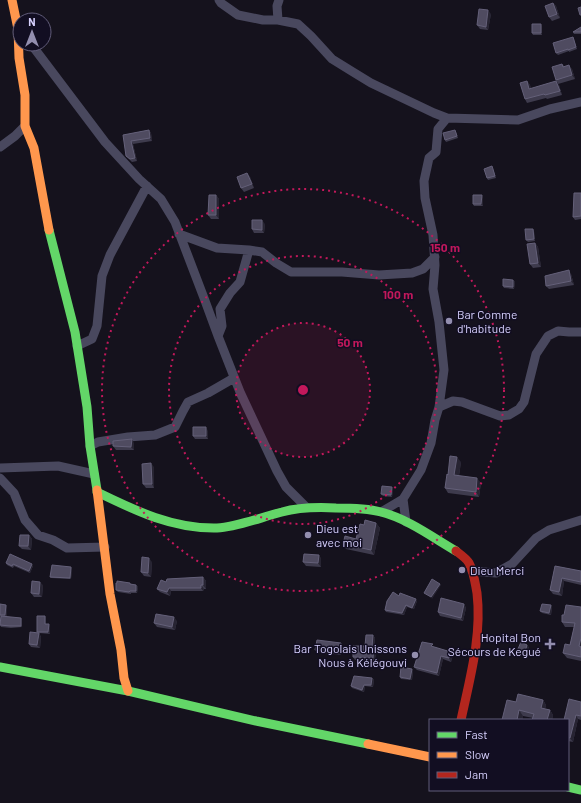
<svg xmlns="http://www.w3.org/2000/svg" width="581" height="803" viewBox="0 0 581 803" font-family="Barlow,sans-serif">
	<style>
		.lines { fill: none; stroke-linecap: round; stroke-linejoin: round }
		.street { stroke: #49485e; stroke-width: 9 }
		.fast { stroke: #63d668; stroke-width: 9 }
		.slow { stroke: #ff974d; stroke-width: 9 }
		.jam { stroke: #b3261e; stroke-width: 9 }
		.wall { fill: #3e3b4d }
		.shaded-wall { fill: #272432 }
		.building { fill: #4f4b60; stroke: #646079 }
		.ring { fill: none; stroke: #c2185b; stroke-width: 2; stroke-dasharray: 2 4 }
		.poi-dot { fill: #938eaf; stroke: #120e22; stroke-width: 1.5 }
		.labels { text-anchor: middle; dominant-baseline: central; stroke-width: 3; stroke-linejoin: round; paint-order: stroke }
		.poi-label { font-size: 12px; fill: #d7d1fe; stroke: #120e22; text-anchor: start }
		.centre { fill: #c2185b; stroke: #120e22; stroke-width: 2 }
		.ring-label { font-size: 12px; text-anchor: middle; font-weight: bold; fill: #c2185b; stroke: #120e22; stroke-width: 3; stroke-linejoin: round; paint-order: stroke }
	</style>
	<rect width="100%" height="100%" fill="#15121d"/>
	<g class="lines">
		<!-- street -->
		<path class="street" d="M219,0l2,3 17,12 25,5h15l20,4 13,12 21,23 21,13 18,11 63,30 13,5 71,2 32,-11 31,-7
			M278,20l-1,-14 2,-6
			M31,44l74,98 34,37 22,20 14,23 29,76 14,38 22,56 37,79 9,16 20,20
			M0,147l15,-11 10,-10
			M179,234l38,14 32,2 13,2 14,11 15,9h51l37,3 33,-2 11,-4 12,-12
			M218,336l4,-10 -2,-17 10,-16 10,-11 9,-32
			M77,346l15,-7 5,-13 5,-50 8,-21 37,-69
			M439,407l5,-37 -5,-48 -6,-33 2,-24 -2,-30 -8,-37 -1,-17 5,-23 7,-6 2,-23 9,-11
			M90,446l8,-4 30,-5 27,-2 20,-8 8,-16 5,-9 20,-9 26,-15
			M0,468l58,-2 36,8
			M0,478l14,15 11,27 13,15 15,5 14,8 38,-1
			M403,499l3,23
			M381,512l22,-13 18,-29 10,-27 4,-23 4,-13 14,-6 9,1 38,14 9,-1 10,-6 5,-7 12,-48 12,-18 10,-5 11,1h12
			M472,571l24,2 16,-9 24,-26 13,-8 32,-10"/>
		<!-- fast -->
		<path class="fast" d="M49,230l26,102 12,75 3,39 7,44
			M97,492c39,19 76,37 120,36 20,-1 45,-11 65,-16 18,-5 35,-5 54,-4 15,0 30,0 45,4 27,7 51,25 75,39
			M0,667l128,24 128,30 112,23
			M568,787l13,3"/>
		<!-- slow -->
		<path class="slow" d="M12,0l6,29 1,29 6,37v31l9,22 15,82
			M97,490l13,104 11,56 3,28 4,13
			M368,744l62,13"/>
		<!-- jam -->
		<path class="jam" d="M456,551c4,3 11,8 13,12 5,9 6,20 8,30 5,43 -7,85 -16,127"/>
	</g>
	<!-- wall -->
	<path class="wall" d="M553,3l3,3 4,12 -8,3 -3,-4z
		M491,14l-3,16 -8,-1 -3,-4z
		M542,26v9h-9l-1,-2z
		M581,27v7h-7l-1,-2z
		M573,37l1,2 3,10 -8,3v-1l-11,4 -2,-2z
		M562,64l2,2 8,3 3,10 -17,5 -2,-4z
		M527,81l3,4 1,4 28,-4 3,10 -15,4 -1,-1 -19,5 -2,-4z
		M149,130l2,3 1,8 -19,3 4,17 -5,1 -6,-6 -3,-21z
		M456,132l2,6 -12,4 -1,-2z
		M493,168l3,10 -8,2 -1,-2z
		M247,173l3,4 4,11 -10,4 -3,-4z
		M581,193v26l-6,1 -2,-3z
		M216,195l3,4v20h-8l-3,-4z
		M483,197v9h-9l-1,-2z
		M265,224l-1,9h-10l-2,-4z
		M533,229l1,2 1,10 -7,1 -2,-2z
		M535,243l3,4 3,20 -8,1 -3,-4z
		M571,274l3,11 -25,4 -3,-3z
		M513,280l2,2 -1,7 -10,-1 -1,-2z
		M208,431v8h-13l-2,-3z
		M134,443v7h-18l-3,-4z
		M461,462l-2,14 22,7 -2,14 -31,-4 -3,-5 3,-13z
		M154,467v21h-8l-3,-4z
		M393,489l-1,8 -9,-1 -2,-2z
		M376,523l4,5 -6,27 -28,-6 -3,-5 13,-5 8,-14z
		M29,535l3,4 -1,11 -9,-1 -3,-3z
		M321,558v9l-15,-1 -3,-4z
		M152,562l-1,15 -7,-1 -3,-4z
		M6,563l27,3 -3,7 -16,-7 -1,2 -6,-3z
		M555,566l26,5v14l-17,-4 -2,15 -9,-2 -3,-4z
		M71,567l1,2 -1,10 -20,-1 -1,-1z
		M203,577l3,4v8h-2l-1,2h-32l-1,5 -10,-4 -3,-3 9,-7z
		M131,584l5,1 2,2 -1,6h-6v1l-13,-2 -2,-2z
		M43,585l-1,12h-8l-3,-4z
		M399,596l18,5 -3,8 -7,-2 -3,8 -18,-3 -1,-2z
		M0,604l6,1 1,2v10l14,1 1,2v7l-11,1 -10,-1 -1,-2 1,-9h-1z
		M464,604l2,4 -3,13 -23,-5 -2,-4z
		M551,605l1,2 -1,8 -9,-2 -2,-2z
		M581,607v54l-14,-3 -4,-5 7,-8 4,-18h-9l-3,-5 2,-7z
		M45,616l1,2v6l4,2v8l-11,-1 2,4 -1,11 -9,-1 -2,-3 9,-11 -1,-1z
		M177,621l-2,9 -18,-3 -3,-4z
		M373,635l2,3 -1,10 2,2 -1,11 -20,-1 -2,-3 12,-11z
		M341,643l1,2 -1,10 -24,-3 -2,-2z
		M435,647l18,8 -2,7 -8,-3 -4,17 -22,-6 -3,-3z
		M529,647l-3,7 -7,-3 -1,-2z
		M413,671l-1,9 -11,-1 -1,-2z
		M372,678l2,2 -1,7 -8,-1 -1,6 -12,-4 -1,-2z
		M543,700l3,5 -1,4 5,1 3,5 -1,5h-20l1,-2 -10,-2 -1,4h-20l14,-18z
		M581,702v18l-3,-1 -5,23 -5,-1v-21z"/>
	<!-- shaded-wall -->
	<path class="shaded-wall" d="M553,3l3,3 4,12 -3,-4z
		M488,10l3,4 -3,16 -2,-3z
		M541,24l1,2v9l-1,-2z
		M569,65l3,4 3,10 -3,-4z
		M527,81l3,4 2,8 -3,-4z
		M556,81l3,4 3,10 -2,-4z
		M149,130l2,3 1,8 -2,-3z
		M131,141l2,3 4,17 -2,-3z
		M247,173l3,4 4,11 -2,-4z
		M216,195l3,4v20l-3,-4z
		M482,195l1,2v9l-2,-2z
		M262,220l3,4 -1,9 -2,-3z
		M533,229l1,2 1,10 -1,-2z
		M535,243l3,4 3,20 -3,-4z
		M569,270l2,4 3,11 -3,-4z
		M513,280l2,2 -1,7 -1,-2z
		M206,427l2,4v8l-2,-3z
		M132,439l2,4v7l-3,-3z
		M457,457l4,5 -3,19 -4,-6z
		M151,463l3,4v21l-2,-4z
		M477,478l4,5 -2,14 -3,-5z
		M392,487l1,2 -1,8 -1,-2z
		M376,523l4,5 -6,27 -3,-5z
		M29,535l3,4 -1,11 -3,-4z
		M319,555l2,3v9l-3,-4z
		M149,558l3,4 -1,15 -3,-4z
		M32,564l1,2 -3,7 -1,-2z
		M71,567l1,2 -1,10 -1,-1z
		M203,577l3,4v8l-3,-4z
		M562,578l2,3 -2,15 -3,-4z
		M40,582l3,3 -1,12 -3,-3z
		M440,584l1,1 -9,14 -1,-2z
		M136,585l2,2 -1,6 -1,-2z
		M201,585l3,4 -1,2 -2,-3z
		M169,588l2,3 -1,5 -3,-4z
		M416,599l1,2 -3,8 -2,-1z
		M464,604l2,4 -3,13 -2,-3z
		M6,605l1,2v10l-2,-2z
		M406,605l1,2 -3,8 -2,-2z
		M551,605l1,2 -1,8 -2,-2z
		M45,616l1,2v7l-1,-1z
		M174,617l3,4 -2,9 -3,-3z
		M21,618l1,2v7l-1,-1z
		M49,624l1,2v8l-2,-2z
		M39,633l2,4 -1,11 -3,-3z
		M373,635l2,3 -1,10 2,2 -1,11 -2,-3 -1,-11z
		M581,638v11l-2,-3z
		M341,643l1,2 -1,10 -1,-2z
		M527,645l2,2 -3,7 -1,-2z
		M451,652l2,3 -2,7 -2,-4z
		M441,656l2,3 -4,17 -2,-3z
		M412,669l1,2 -1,9 -2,-1z
		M372,678l2,2 -1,7 -2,-2z
		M364,685l1,1 -1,6 -2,-2z
		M543,700l3,5 -2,8 -3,-5z
		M519,710l4,6 -1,4h-5z
		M550,710l3,5 -1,5h-5z
		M576,715l2,4 -5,23 -3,-4z"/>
	<!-- building -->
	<path class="building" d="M553,3l4,11 -8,3 -4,-11z
		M581,7v8h-1l-2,-7z
		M479,9l9,1 -2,17 -9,-2z
		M532,24h9v9h-9z
		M581,27v5h-8z
		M573,37l3,10 -8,3v-1l-12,4 -3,-10z
		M562,64l1,3 6,-2 3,10 -16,5 -4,-13z
		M527,81l2,8 27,-8 4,10 -15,4 -1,-1 -19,5 -5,-16z
		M149,130l1,8 -19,3 4,17 -5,1 -4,-3 -3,-21z
		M455,130l2,6 -12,4 -2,-7z
		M492,166l3,10 -8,2 -3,-9z
		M247,173l5,11 -11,4 -4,-11z
		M574,193h7v23l-8,1z
		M209,195h7v20h-8z
		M473,195h9l-1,9h-8z
		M252,220h10v10l-10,-1z
		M525,229h8l1,10 -8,1z
		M535,243l3,20 -8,1 -3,-20z
		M569,270l2,11 -25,5 -1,-10z
		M503,279l10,1v7l-10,-1z
		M193,427h13v9h-13z
		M132,439l-1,8 -18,-1v-5z
		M450,456l7,1 -3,18 23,3 -1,14 -31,-4 2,-14 1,1z
		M151,463l1,21h-9l-1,-20z
		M382,486l10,1 -1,8 -10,-1z
		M365,520l11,3 -5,27 -28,-6 2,-8 11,3 4,-15 4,1z
		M20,535h9l-1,11h-9z
		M10,554l22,10 -3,7 -16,-7 -1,2 -6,-3z
		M304,554l15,1 -1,8 -15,-1z
		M142,557l7,1 -1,15 -7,-1z
		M52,565l19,2 -1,11 -20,-1z
		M555,566l26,5v11l-19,-4 -3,14 -9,-2z
		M203,577v8h-2v3h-32l-2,4 -10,-3 4,-9 5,2 1,-3z
		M432,579l8,5 -9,13 -7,-4z
		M32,581l8,1 -1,12 -8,-1z
		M117,581l13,2v1l6,1v6h-6l-1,1 -13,-2v-7h1z
		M393,592l6,4 1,-3 16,6 -4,9 -6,-3 -4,8 -17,-3 2,-9z
		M441,598l23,6 -3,14 -23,-6z
		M0,604l6,1 -1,10h-5z
		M542,604l9,1 -2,8 -9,-2z
		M566,605l15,2v31l-2,8 2,1v10l-18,-4 2,-9 5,1 5,-22 -13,-1v-7h2z
		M156,614l18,3 -2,10 -18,-4z
		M1,616l20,2v8h-11l-10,-1z
		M37,616h8v8h4l-1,8h-11z
		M30,632l9,1 -2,12 -8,-1z
		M366,635h7l-1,12h2l-1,11 -20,-1v-11h12z
		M317,640l24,3 -1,10 -25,-3z
		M422,642l11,2 -2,2 20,6 -2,6 -8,-2 -4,17 -23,-6z
		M521,642l6,3 -2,7 -7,-3z
		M401,667l11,2 -2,10 -10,-2z
		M354,676l18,2 -1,7h-7l-2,5 -11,-4z
		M518,694l25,6 -2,8 9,2 -3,10h-15l2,-6 -15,-4 -2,10h-15l5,-20 9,2z
		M569,699l12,3v14l-5,-1 -6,23 -2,-1v-17h-4z"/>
	<!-- distance rings -->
	<circle cx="303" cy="390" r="67" fill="#c2185b" fill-opacity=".12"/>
	<g class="ring">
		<circle cx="303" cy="390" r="67"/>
		<circle cx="303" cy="390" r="134"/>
		<circle cx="303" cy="390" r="201"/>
	</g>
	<!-- markers -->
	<g class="poi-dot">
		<circle cx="449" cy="321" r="4"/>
		<circle cx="308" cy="535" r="4"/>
		<circle cx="462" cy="570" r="4"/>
		<path d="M548 638h4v4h4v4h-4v4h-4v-4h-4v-4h4z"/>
		<circle cx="415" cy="655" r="4"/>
	</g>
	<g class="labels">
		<!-- poi labels -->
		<g class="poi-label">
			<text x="457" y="314">Bar Comme<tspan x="457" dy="14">d'habitude</tspan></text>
			<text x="316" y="528">Dieu est<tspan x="316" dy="14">avec moi</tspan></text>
			<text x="470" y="570">Dieu Merci</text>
			<text x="541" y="637" text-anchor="end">Hopital Bon<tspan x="541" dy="14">Sécours de Kegué</tspan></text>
			<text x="407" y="648" text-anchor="end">Bar Togolais Unissons<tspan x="407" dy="14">Nous à Kélégouvi</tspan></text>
		</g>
	</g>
	<circle cx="303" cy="390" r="6" class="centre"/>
	<g class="ring-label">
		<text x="445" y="252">150 m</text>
		<text x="398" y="299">100 m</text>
		<text x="350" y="347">50 m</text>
	</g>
	<!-- legend -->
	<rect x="429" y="719" width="140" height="72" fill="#120e22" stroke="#615c7a"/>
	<rect x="437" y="732" width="20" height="6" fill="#63d668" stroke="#615c7a"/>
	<text x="465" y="739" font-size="12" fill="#d7d1fe">Fast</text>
	<rect x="437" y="752" width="20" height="6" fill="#ff974d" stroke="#615c7a"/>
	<text x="465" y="759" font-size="12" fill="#d7d1fe">Slow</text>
	<rect x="437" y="772" width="20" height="6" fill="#b3261e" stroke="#615c7a"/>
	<text x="465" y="779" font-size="12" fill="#d7d1fe">Jam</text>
	<!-- north arrow -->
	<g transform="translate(32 32)"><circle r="19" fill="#120e22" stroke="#615c7a"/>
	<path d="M0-3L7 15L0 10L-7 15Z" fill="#938eaf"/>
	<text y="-6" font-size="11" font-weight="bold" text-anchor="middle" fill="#d7d1fe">N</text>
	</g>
</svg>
